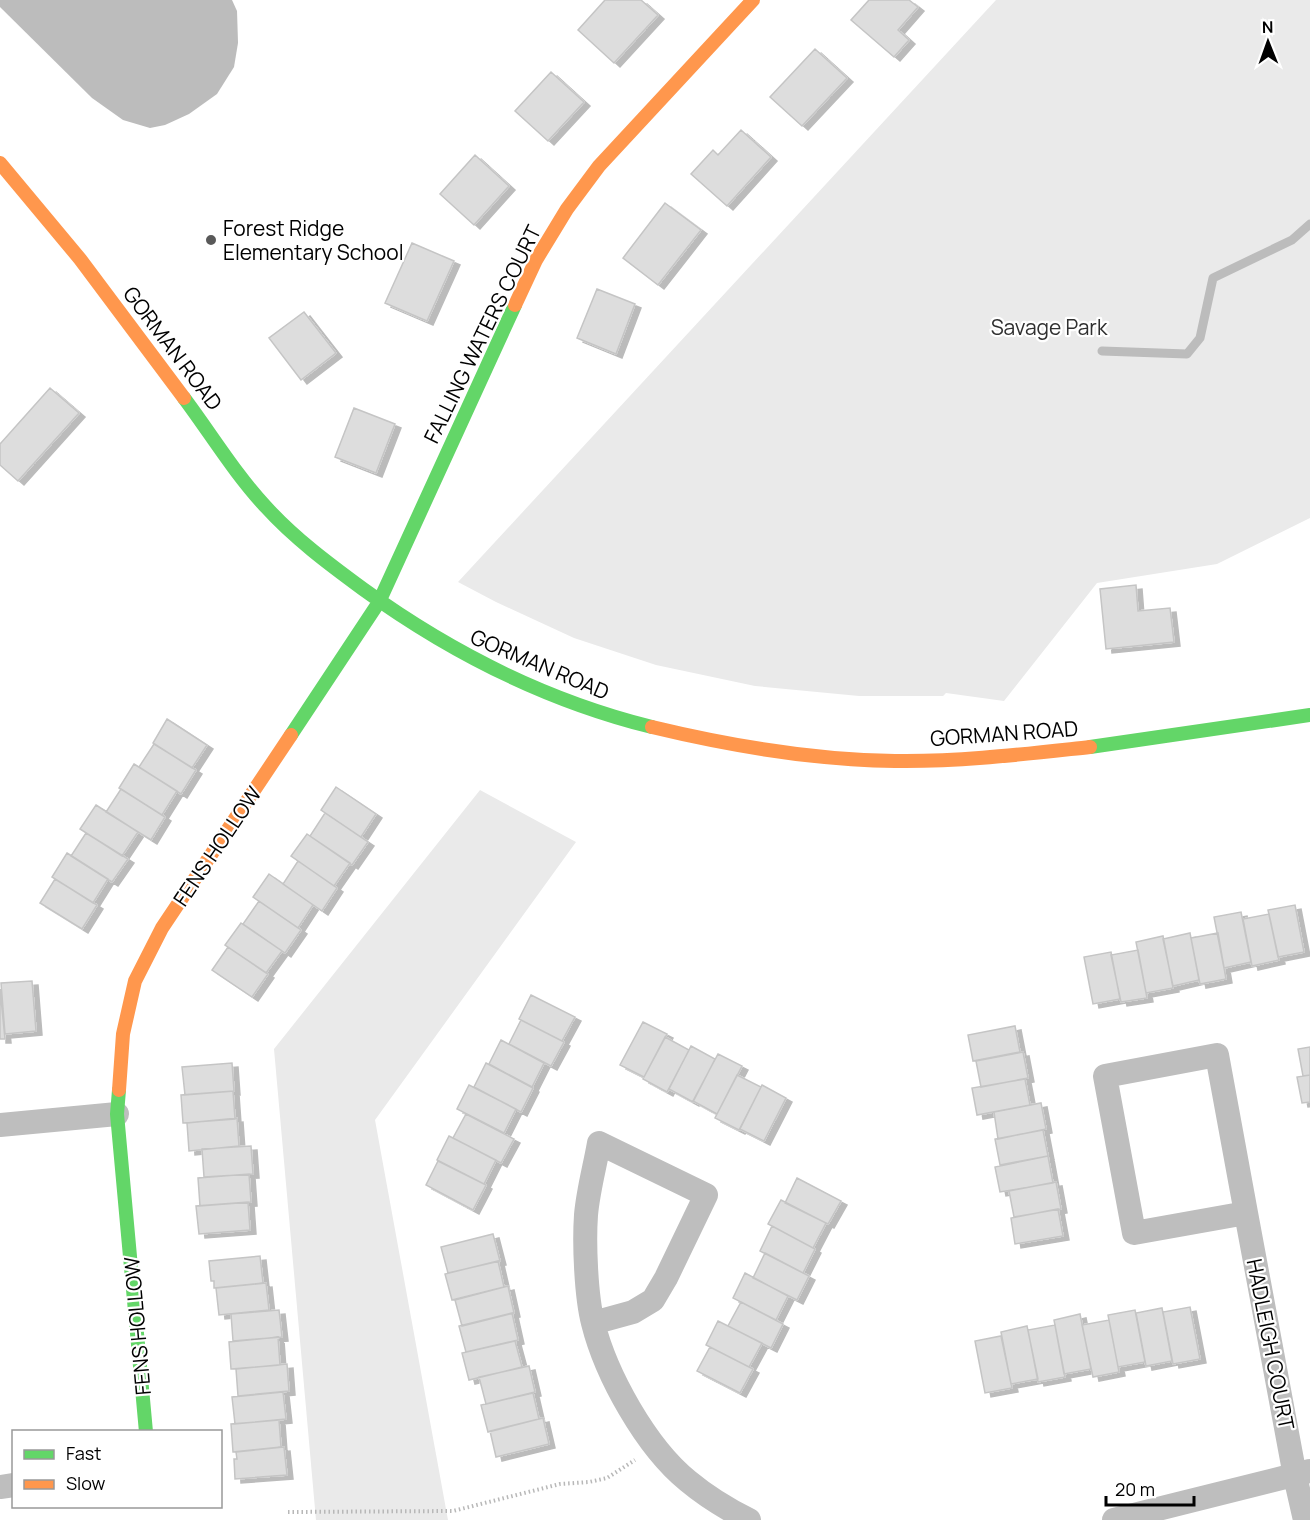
<svg xmlns="http://www.w3.org/2000/svg" width="1310" height="1520" viewBox="0 0 1310 1520" font-family="Manrope,sans-serif">
	<style>
		.green { fill: #eaeaea }
		.water { fill: #bcbcbc }
		.lines { fill: none; stroke-linecap: round; stroke-linejoin: round }
		.stream { stroke: #bcbcbc; stroke-width: 9 }
		.building { fill: #ddd; stroke: #c5c5c5; stroke-width: 1.5; filter: url(#shadow) }
		.path { stroke: #b8b8b8; stroke-width: 4; stroke-dasharray: 1.5 3; stroke-linecap: butt }
		.street { stroke: #bebebe; stroke-width: 24 }
		.fast { stroke: #63d668; stroke-width: 14 }
		.slow { stroke: #ff974d; stroke-width: 14 }
		.poi-dot { fill: #595959; stroke: #fff; stroke-width: 2 }
		.labels { text-anchor: middle; dominant-baseline: central; stroke-width: 4.5; stroke-linejoin: round; paint-order: stroke }
		.poi-label { font-size: 21px; fill: #000; stroke: #fff; text-anchor: start }
		.park-label { font-size: 21px; fill: #303030; stroke: #fff }
		.street-label { font-size: 21px; fill: #000; stroke: #fff }
	</style>
	<defs>
		<filter id="shadow"><feDropShadow dx="6" dy="4" stdDeviation="0" flood-color="#0004"/></filter>
	</defs>
	<rect width="100%" height="100%" fill="#fff"/>
	<!-- green -->
	<path class="green" d="M996,0h314v518l-93,46 -120,19 -93,118 -58,-8 -3,3h-84l-104,-10 -99,-21 -82,-27 -78,-36 -38,-20z
		M480,790l96,52 -201,278 73,400h-132l-42,-471z"/>
	<!-- water -->
	<path class="water" d="M0,0h232l5,11 1,32 -4,24 -17,27 -28,20 -24,11 -15,3 -27,-8 -31,-22 -92,-91z"/>
	<g class="lines">
		<!-- stream -->
		<path class="stream" d="M1102,351l85,3 13,-16 13,-60 79,-38 18,-16"/>
	</g>
	<!-- building -->
	<path class="building" d="M605,0h36l17,15 -44,48 -36,-33z
		M869,0h40l9,7 -20,23 11,10 -15,17 -43,-37z
		M815,49l32,29 -45,48 -32,-29z
		M551,72l33,30 -36,39 -33,-30z
		M741,130l30,27 -44,49 -36,-32 22,-24 5,5z
		M475,155l34,31 -35,39 -34,-31z
		M665,203l36,27 -43,55 -35,-27z
		M412,243l42,18 -27,60 -42,-18z
		M597,289l38,15 -19,50 -39,-16z
		M304,312l32,41 -35,27 -32,-42z
		M50,388l29,25 -61,68 -18,-16v-21z
		M354,408l41,16 -19,49 -41,-16z
		M1136,585l2,26 32,-3 4,34 -68,7 -6,-60z
		M167,719l40,26 -15,23 -39,-25z
		M154,744l42,26 -15,24 -42,-27z
		M134,764l43,27 -15,24 -43,-27z
		M336,787l40,27 -15,23 -40,-27z
		M121,789l44,28 -14,23 -45,-28z
		M96,805l42,27 -16,24 -42,-27z
		M325,813l43,29 -16,23 -42,-29z
		M86,833l42,26 -16,23 -41,-26z
		M307,834l43,29 -16,23 -43,-30z
		M67,853l41,26 -15,24 -41,-26z
		M298,861l39,27 -15,23 -39,-27z
		M269,874l44,31 -15,23 -45,-31z
		M55,879l42,26 -15,24 -42,-26z
		M259,901l42,29 -16,23 -42,-29z
		M1295,905l9,47 -26,5 -10,-47z
		M1241,912l10,50 -27,6 -10,-51z
		M1269,914l10,46 -27,6 -9,-47z
		M241,923l41,28 -16,22 -41,-28z
		M1190,933l9,47 -26,6 -10,-47z
		M1218,933l8,46 -26,5 -9,-46z
		M1163,936l10,52 -27,5 -10,-51z
		M228,947l40,27 -16,23 -40,-27z
		M1138,950l9,48 -26,4 -10,-47z
		M1111,952l9,47 -27,5 -9,-47z
		M32,981l4,50 -31,3 -4,-51z
		M0,989l5,50h-5z
		M531,995l44,22 -13,24 -43,-22z
		M521,1020l43,22 -13,24 -42,-22z
		M643,1022l24,12 -23,43 -24,-12z
		M1015,1026l5,26 -47,9 -5,-26z
		M665,1037l24,13 -22,42 -24,-13z
		M501,1040l43,23 -12,24 -43,-23z
		M691,1046l24,13 -22,43 -24,-13z
		M1310,1047v28l-7,1 -5,-27z
		M1023,1052l5,26 -47,9 -5,-26z
		M718,1054l24,12 -25,48 -24,-13z
		M232,1063l2,28 -49,4 -3,-28z
		M486,1063l47,25 -12,24 -47,-25z
		M737,1075l24,12 -22,43 -24,-12z
		M1310,1075v27l-8,1 -5,-26z
		M1025,1079l5,26 -53,10 -5,-27z
		M469,1085l47,24 -12,24 -47,-24z
		M762,1085l24,13 -22,43 -24,-12z
		M233,1091l2,28 -52,4 -2,-28z
		M1041,1103l5,26 -48,10 -4,-27z
		M466,1114l48,25 -13,24 -48,-25z
		M237,1118l2,28 -50,5 -2,-28z
		M1043,1130l5,26 -48,9 -5,-26z
		M449,1136l47,24 -12,24 -47,-24z
		M251,1146l2,28 -49,3 -2,-28z
		M1048,1156l5,27 -53,9 -5,-25z
		M438,1161l48,24 -13,25 -47,-25z
		M249,1174l2,28 -51,4 -2,-28z
		M797,1178l44,23 -13,23 -43,-21z
		M1056,1182l5,27 -47,8 -5,-26z
		M781,1200l45,23 -13,25 -45,-24z
		M248,1202l2,28 -51,4 -3,-28z
		M1058,1209l5,27 -48,8 -4,-26z
		M772,1226l43,23 -12,24 -43,-22z
		M493,1234l7,27 -52,12 -7,-26z
		M765,1253l44,23 -12,24 -44,-22z
		M260,1256l3,27 -49,5v-7h-3l-2,-20z
		M498,1261l6,26 -52,13 -7,-26z
		M745,1273l43,23 -12,24 -43,-22z
		M266,1283l3,27 -50,5 -3,-27z
		M508,1286l6,27 -52,13 -7,-26z
		M741,1302l42,22 -12,24 -43,-22z
		M1190,1307l10,52 -27,5 -10,-52z
		M1162,1308l10,53 -26,5 -10,-53z
		M279,1310l3,27 -49,4 -2,-27z
		M1135,1310l10,52 -27,5 -10,-52z
		M512,1313l6,27 -52,12 -7,-26z
		M1080,1314l11,55 -27,5 -10,-54z
		M1109,1320l10,52 -26,5 -11,-52z
		M718,1321l44,22 -13,24 -43,-22z
		M1055,1325l10,52 -27,5 -10,-52z
		M1027,1326l11,53 -27,5 -10,-52z
		M1001,1336l11,52 -27,5 -10,-52z
		M278,1337l2,28 -49,4 -2,-27z
		M515,1341l7,26 -53,13 -7,-27z
		M710,1347l43,22 -13,24 -43,-22z
		M287,1364l2,27 -51,5 -2,-27z
		M529,1366l6,26 -49,12 -7,-27z
		M283,1392l3,27 -51,5 -3,-27z
		M533,1393l6,26 -51,13 -7,-27z
		M543,1418l6,26 -53,13 -6,-26z
		M279,1420l2,27 -48,5 -2,-28z
		M284,1447l3,28 -52,4 -1,-20h3l-1,-7z"/>
	<g class="lines">
		<!-- path -->
		<path class="path" d="M288,1512l165,-1 107,-27 29,-2 18,-4 28,-18"/>
		<!-- street -->
		<path class="street" d="M0,1125l117,-11
			M1246,1213l-29,-158 -112,21 29,157 112,-20 49,263 10,44
			M593,1323l40,-11 20,-12 13,-22 40,-83 -107,-52c-4,23 -11,48 -13,72 -2,28 0,81 7,108 13,52 53,124 95,158 18,15 41,29 61,39
			M0,1487l14,-2
			M1114,1520l196,-49"/>
		<!-- fast -->
		<path class="fast" d="M184,398c27,36 51,76 82,109 28,31 63,57 97,82 87,63 184,112 289,138
			M291,735l88,-133 136,-297
			M1090,747l220,-32
			M119,1090l-2,24 29,318"/>
		<!-- slow -->
		<path class="slow" d="M0,163l80,96 104,139
			M515,305l21,-45 31,-51 32,-43 154,-166
			M652,727c79,19 161,33 243,34 65,1 130,-7 195,-14
			M119,1090l4,-56 12,-53 27,-53 129,-193"/>
	</g>
	<!-- markers -->
	<circle class="poi-dot" cx="211" cy="240" r="6"/>
	<g class="labels">
		<!-- poi labels -->
		<g class="poi-label">
			<text x="223" y="228">Forest Ridge<tspan x="223" dy="24">Elementary School</tspan></text>
		</g>
		<!-- park labels -->
		<g class="park-label">
			<text x="1049" y="327">Savage Park</text>
		</g>
		<!-- street labels -->
		<g class="street-label">
			<text transform="translate(482 334) rotate(-64)">FALLING WATERS COURT</text>
			<text transform="translate(173 348) rotate(53)">GORMAN ROAD</text>
			<text transform="translate(540 664) rotate(23)">GORMAN ROAD</text>
			<text transform="translate(1004 733) rotate(-4)">GORMAN ROAD</text>
			<text transform="translate(217 846) rotate(-56)">FENS HOLLOW</text>
			<text transform="translate(137 1326) rotate(-95)">FENS HOLLOW</text>
			<text transform="translate(1271 1344) rotate(79)">HADLEIGH COURT</text>
		</g>
	</g>
	<!-- legend -->
	<rect x="12" y="1430" width="210" height="78" fill="#ffffff" stroke="#999999" stroke-width="1.5"/>
	<rect x="24" y="1450" width="30" height="9" fill="#63d668" stroke="#999999" stroke-width="1.5"/>
	<text x="66" y="1460" font-size="18" fill="#000000">Fast</text>
	<rect x="24" y="1480" width="30" height="9" fill="#ff974d" stroke="#999999" stroke-width="1.5"/>
	<text x="66" y="1490" font-size="18" fill="#000000">Slow</text>
	<!-- north arrow -->
	<g transform="translate(1268 42) rotate(359)" stroke="#ffffff" stroke-width="4.5" paint-order="stroke">
	<path d="M0-4.5L10 22L0 15L-10 22Z" fill="#000000"/>
	<text y="-9" font-size="16" font-weight="bold" text-anchor="middle" fill="#000000">N</text>
	</g>
	<!-- scale -->
	<path d="M1106 1496v9h88v-9" fill="none" stroke="#000000" stroke-width="3"/>
	<text x="1115" y="1496" font-size="18" fill="#000000" stroke="#ffffff" stroke-width="4.5" paint-order="stroke">20 m</text>
</svg>
